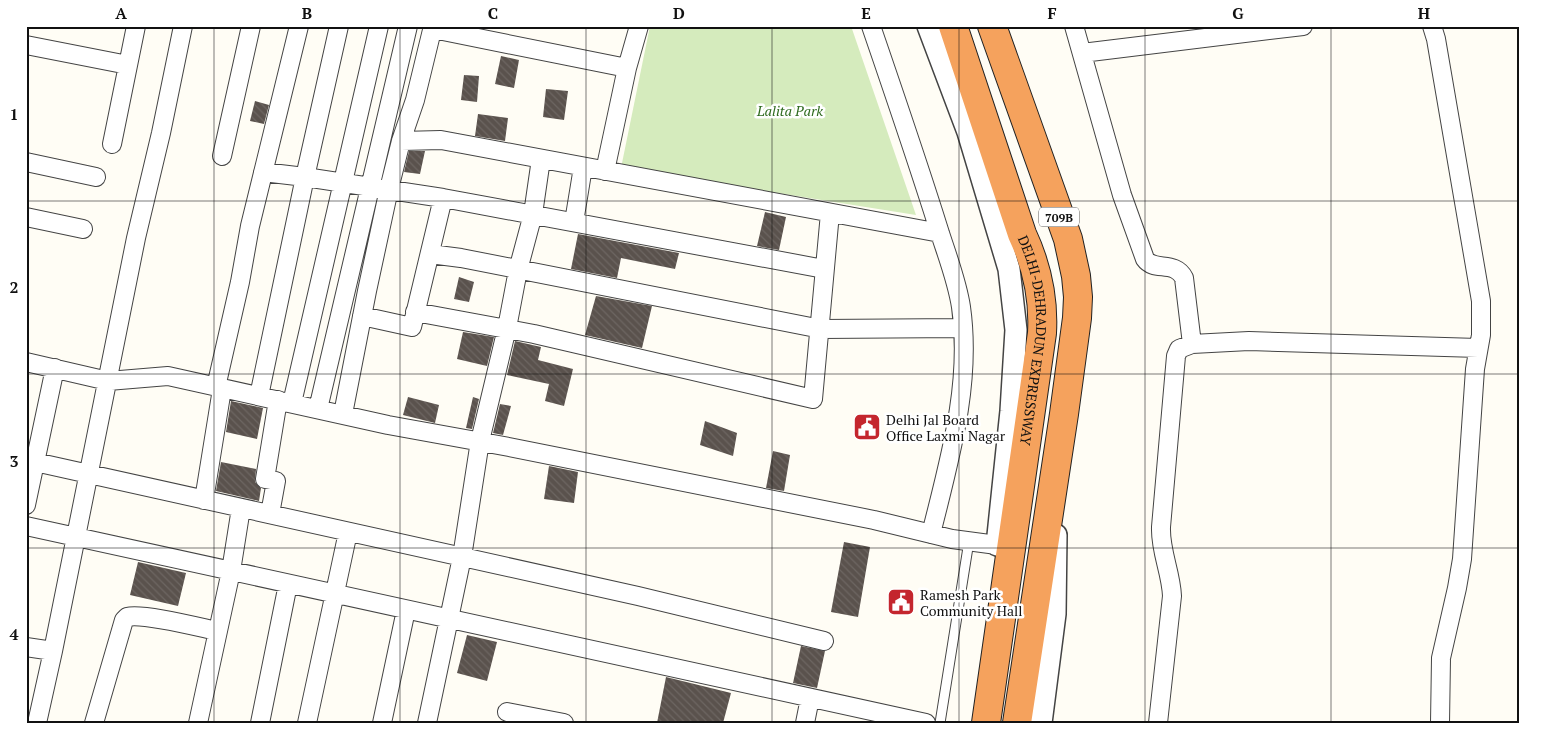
<svg xmlns="http://www.w3.org/2000/svg" width="1545" height="749" viewBox="0 0 1545 749" font-family="'PT Serif',serif">
	<style>
		.grass { fill: #d5ebbd }
		.building { fill: url(#building-back-hatch) }
		.lines { fill: none; stroke-linecap: round; stroke-linejoin: round }
		.service-casing { stroke: #444; stroke-width: 11 }
		.minor-casing { stroke: #444; stroke-width: 20 }
		.tertiary-casing { stroke: #444; stroke-width: 24 }
		.motorway-casing { stroke: #222; stroke-width: 30 }
		.service { stroke: #fff; stroke-width: 9 }
		.minor { stroke: #fff; stroke-width: 18 }
		.tertiary { stroke: #fff; stroke-width: 21 }
		.motorway { stroke: #f5a25d; stroke-width: 28 }
		.grid { fill: none; stroke: #111; stroke-width: 1; stroke-opacity: 0.55 }
		.labels { text-anchor: middle; dominant-baseline: central; stroke-width: 5; stroke-linejoin: round; paint-order: stroke }
		.shield { fill: #fff; stroke: #585858; stroke-width: 1 }
		.shield-label { font-size: 12px; font-weight: bold; fill: #111 }
		.park-label { font-size: 14px; font-style: italic; fill: #2f6b1f; stroke: #fff }
		.street-label { font-size: 14px; fill: #111; stroke: #fff }
		.poi-label { font-size: 14px; fill: #111; stroke: #fff; text-anchor: start }
		.neatline { fill: none; stroke: #111; stroke-width: 2 }
		.grid-label { font-size: 16px; text-anchor: middle; font-weight: bold; fill: #111 }
	</style>
	<defs>
		<pattern id="building-back-hatch" width="6" height="6" patternUnits="userSpaceOnUse" patternTransform="scale(1.25)"><rect width="6" height="6" fill="#5a524d"/><path d="M-1 5l2 2M0 0l6 6M5-1l2 2" fill="none" stroke="#6d6662"/></pattern>
	</defs>
	<rect width="100%" height="100%" fill="#fffdf5"/>
	<!-- grass -->
	<path class="grass" d="M650,26h201l65,189 -295,-47z"/>
	<!-- building -->
	<path class="building" d="M501,56l18,4 -5,28 -19,-4z
		M464,75l15,1 -2,26 -16,-2z
		M546,89l22,2 -4,29 -21,-3z
		M255,101l14,4 -5,19 -14,-3z
		M478,114l30,4 -3,23 -30,-5z
		M409,151h16l-5,23 -16,-2z
		M765,212l21,5 -7,33 -22,-4z
		M578,234l101,19 -4,16 -54,-11 -4,20 -46,-9z
		M459,277l15,5 -5,20 -15,-3z
		M596,296l56,10 -10,42 -57,-13z
		M463,332l31,5 -7,29 -30,-7z
		M515,341l26,6 -3,13 35,9 -9,37 -19,-5 4,-17 -42,-9z
		M408,397l31,8 -4,18 -32,-8z
		M473,397l6,2 -7,30 -6,-1z
		M231,401l32,7 -6,31 -31,-7z
		M500,404l11,2 -8,29 -10,-2z
		M705,421l32,12 -4,23 -33,-11z
		M773,451l17,4 -6,36 -18,-3z
		M221,462l35,7 -1,13 6,6 -2,13 -43,-10z
		M549,466l29,6 -4,31 -30,-4z
		M844,542l26,5 -12,70 -27,-5z
		M138,562l48,11 -8,33 -48,-11z
		M467,635l30,7 -10,39 -30,-8z
		M801,646l24,5 -8,37 -24,-5z
		M666,677l65,16 -8,30h-66z"/>
	<g class="lines">
		<!-- service casing -->
		<g class="service-casing">
			<path id="service" d="M940,723l29,-182"/>
		</g>
		<!-- minor casing -->
		<g class="minor-casing">
			<path id="minor" d="M339,26l-34,151 138,21 381,71
				M871,26c23,67 46,134 67,201 8,26 19,53 23,80 11,77 -12,154 -30,227
				M1074,26l48,169 23,64c9,13 30,1 39,19l8,66
				M1432,26l4,13 45,262v34l-6,34 -13,190 -5,29 -16,70 -1,65
				M433,29l194,39
				M26,45l102,20
				M1082,53l221,-27
				M401,141l40,-1 499,93
				M112,144l24,-118
				M222,156l29,-130
				M26,162l70,15
				M605,171l22,-103 12,-42
				M26,217l57,12
				M574,222l9,-55
				M430,254l31,4 360,71 141,-1
				M415,312l119,22 279,65 17,-186
				M362,316l50,11 31,-129
				M26,362l82,19 60,-5 220,49 121,22 365,73 78,19 45,6
				M216,387l24,-105 10,-56 49,-200
				M259,396l46,-219 -42,-5
				M292,403l87,-377
				M318,409l90,-383
				M343,414l24,-123 22,-102 12,-48 14,-41 18,-74
				M26,460l612,136 186,45
				M204,500l18,-111
				M26,505l29,-137
				M270,514l6,-33 -11,-2 13,-79
				M26,526l900,197
				M26,647l27,4
				M507,712l57,11
				M37,723l16,-72 83,-413 25,-105 22,-107
				M94,723l30,-103 3,-3c16,-4 71,10 90,14
				M198,723l33,-152 10,-63
				M260,723l28,-139
				M307,723l41,-191
				M382,723l24,-113
				M427,723l35,-166 18,-116 27,-113 11,-58 15,-56 8,-55
				M805,723l5,-25
				M1158,723l14,-127c-1,-24 -12,-45 -11,-69l15,-171 3,-7 13,-5 57,-3 229,7"/>
		</g>
		<!-- tertiary casing -->
		<g class="tertiary-casing">
			<path id="tertiary" d="M928,26l40,106 41,137 7,61 -5,81 -14,134 15,3
				M1041,723l14,-109 1,-79"/>
		</g>
		<!-- motorway casing -->
		<g class="motorway-casing">
			<g id="motorway">
				<path id="s1" d="M953,26l69,208c15,32 22,64 20,99l-56,390"/>
				<path d="M992,26l76,213 8,37 2,21 -1,21 -13,96 -47,309"/>
			</g>
		</g>
		<!-- service -->
		<use href="#service" class="service"/>
		<!-- minor -->
		<use href="#minor" class="minor"/>
		<!-- tertiary -->
		<use href="#tertiary" class="tertiary"/>
		<!-- motorway -->
		<use href="#motorway" class="motorway"/>
	</g>
	<!-- grid -->
	<path class="grid" d="M214,26v697M400,26v697M586,26v697M772,26v697M959,26v697M1145,26v697M1331,26v697M26,201h1493M26,374h1493M26,548h1493"/>
	<!-- icons -->
	<defs>
		<g id="civic-square" transform="scale(1.4375)"><rect x="-9" y="-9" width="18" height="18" rx="4" fill="#c4262e" stroke="#fff"/><path d="M-.6-6.5H3V-4.5H.6V-3L4-1V1h2V6H-6V1h2V-1L-.6-3ZM-1.2 2.5V6h2.4V2.5Z" fill="#fff"/></g>
	</defs>
	<g fill-rule="evenodd">
		<use href="#civic-square" x="867" y="427"/>
		<use href="#civic-square" x="901" y="602"/>
	</g>
	<g class="labels">
		<!-- shield labels -->
		<rect class="shield" x="1039" y="207.5" width="40" height="19" rx="4"/>
		<g class="shield-label">
			<text x="1059" y="217">709B</text>
		</g>
		<!-- park labels -->
		<g class="park-label">
			<text x="790" y="110">Lalita Park</text>
		</g>
		<!-- street labels -->
		<g class="street-label">
			<text stroke="none"><textPath href="#s1" startOffset="328">DELHI-DEHRADUN EXPRESSWAY</textPath></text>
		</g>
		<!-- poi labels -->
		<g class="poi-label">
			<text x="886" y="419">Delhi Jal Board<tspan x="886" dy="16">Office Laxmi Nagar</tspan></text>
			<text x="920" y="594">Ramesh Park<tspan x="920" dy="16">Community Hall</tspan></text>
		</g>
	</g>
	<!-- border -->
	<rect width="1545" height="749" fill="none" stroke="#ffffff" stroke-width="55"/>
	<rect x="28" y="28" width="1490" height="694" class="neatline"/>
	<g class="grid-label">
		<text x="121" y="19">A</text>
		<text x="307" y="19">B</text>
		<text x="493" y="19">C</text>
		<text x="679" y="19">D</text>
		<text x="866" y="19">E</text>
		<text x="1052" y="19">F</text>
		<text x="1238" y="19">G</text>
		<text x="1424" y="19">H</text>
		<text x="14" y="120">1</text>
		<text x="14" y="293">2</text>
		<text x="14" y="467">3</text>
		<text x="14" y="640">4</text>
	</g>
</svg>
